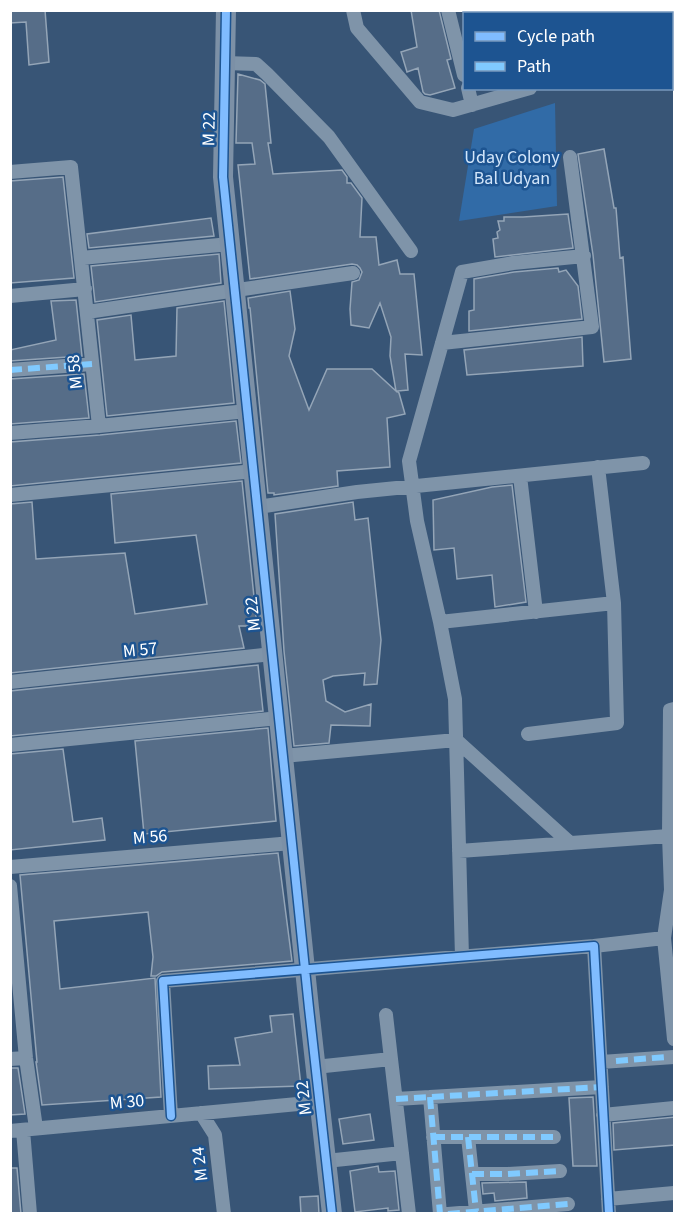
<svg xmlns="http://www.w3.org/2000/svg" width="685" height="1224" viewBox="0 0 685 1224" font-family="'Source Sans 3',sans-serif">
	<style>
		.green { fill: #316ba7 }
		.building { fill: #566d88; stroke: #94a5b7; stroke-width: 1.5 }
		.lines { fill: none; stroke-linecap: round; stroke-linejoin: round }
		.street { stroke: #7f94a9; stroke-width: 14 }
		.secondary { stroke: #7c90a6; stroke-width: 20 }
		.quiet { stroke: #80caff; stroke-width: 6; stroke-dasharray: 12 6; stroke-linecap: butt }
		.cycleway-casing { stroke: #1d5491; stroke-width: 11 }
		.cycleway { stroke: #80bcff; stroke-width: 8 }
		.labels { text-anchor: middle; dominant-baseline: central; stroke-width: 5; stroke-linejoin: round; paint-order: stroke }
		.street-label { font-size: 18px; fill: #fff; stroke: #1d5491 }
		.park-label { font-size: 18px; fill: #d3e6fa; stroke: #1d5491 }
	</style>
	<rect width="100%" height="100%" fill="#385576"/>
	<!-- green -->
	<path class="green" d="M555,103l2,103 -98,15 15,-92z"/>
	<!-- building -->
	<path class="building" d="M10,10h35l4,52 -20,3 -3,-43 -16,1z
		M411,10h28l12,49 -4,1 8,28 -25,7 -5,-1 -2,-2 -5,-24 -11,4 -6,-20 16,-5z
		M238,74l22,6 5,4 6,59h-3l5,31 69,-4 5,7v6h4l11,15 -2,39h16l3,28 18,-5 3,14h14l8,81 -17,-1 3,36 -11,1 2,2 6,21 -18,4 3,49 -53,4 1,15 -64,9v-2h-6l-18,-185h-1l-1,-10 42,-7 5,38 -6,27 20,54 18,-41h45l24,22 -6,-35 1,-19 -11,-34 -11,25 -18,-3 -1,-16 2,-27 7,-2 3,-8 -2,-4 -3,-3 -5,-1 -102,15 -12,-114 17,-1 -3,-21h-16z
		M604,149l10,59h2l4,50 3,-1 8,102 -27,3 -11,-107 -15,-101z
		M63,177l11,101 -64,5v-102z
		M568,214l5,34 -78,9 -2,-18 5,-1 -1,-6 3,-2 -2,-9h6v-4h19z
		M211,218l3,18 -125,12 -2,-14z
		M219,254l2,29 -126,19 -4,-36z
		M558,268l1,4 7,-2 12,16 4,33 -113,12v-20l5,-1v-31l40,-7z
		M76,300l6,56 -72,5v-11l46,-10 -5,-39z
		M224,301l10,102 -127,13 -10,-96 34,-5 4,45 41,-4 1,-48z
		M582,337l1,29 -116,9 -3,-25z
		M84,374l5,44 -79,6v-45z
		M236,421l5,42 -231,23v-44l90,-7z
		M242,481l15,145h-18l5,22 -234,25v-169l22,-2 4,57 89,-6 10,61 72,-10 -11,-69 -81,8 -4,-49z
		M512,485l14,117 -31,5 -3,-32 -35,4 -3,-31 -20,2 -1,-50 59,-13z
		M353,502l2,18 13,-2 13,122 -4,44 -13,1 1,-12 -32,3 -10,4 3,21 19,11 26,-8 -1,22 -39,-1 -2,18 -35,3 -10,-95 -9,-137z
		M258,665l5,46 -253,25v-45z
		M268,728l8,93 -132,13 -9,-93z
		M63,749l10,73 29,-4 3,22 -95,10v-96z
		M278,853l14,108 -130,11 -6,4h-5l2,-19 -5,-45 -94,9 6,68 95,-11 6,119 -119,8 -6,-43h1l-17,-187z
		M293,1014l8,72 -92,3 -1,-23 32,-1 -5,-27 37,-6 -2,-16z
		M10,1068h8l7,46 -15,1z
		M593,1097l4,69h-24l-4,-68z
		M370,1114l4,26 -31,4 -4,-25z
		M675,1117v28l-61,5 -1,-27z
		M378,1166l1,6 16,-1 4,39 -11,1v-3l-33,4 -5,-41z
		M10,1168h7l4,46h-11z
		M526,1182l1,16 -32,3 -1,-8 -11,1 -1,-11z
		M318,1196l1,18h-18l-1,-17z"/>
	<g class="lines">
		<!-- street -->
		<path class="street" d="M353,10l4,18 63,74 33,8 77,-22
			M448,10l16,65
			M544,14l7,-4
			M225,63l31,1 11,10 62,63 82,114
			M468,88l4,17
			M10,172l61,-5 28,259 148,-15
			M81,258l149,-14
			M10,296l75,-7
			M87,312l266,-39
			M442,343l150,-16 -22,-170
			M10,370l82,-6
			M10,433l89,-7
			M520,476l16,136
			M10,495l244,-24
			M258,507l99,-15 286,-29
			M440,622l174,-19 -16,-136
			M10,682l262,-28
			M674,709l-4,1 -1,126 2,54 -7,48 10,101
			M528,734l89,-11 -3,-120
			M10,745l269,-27
			M283,756l173,-16 114,103
			M459,851l210,-15
			M10,867l282,-24
			M10,886l16,172 10,70
			M594,946l70,-8
			M462,957l-7,-258 -15,-77 -23,-101 -8,-60 53,-189 51,-9 71,-7
			M386,1015l5,44
			M10,1059l16,-1
			M601,1062l73,-5
			M315,1067l76,-8 18,155
			M430,1097l10,117
			M396,1099l206,-12
			M201,1113l14,22 9,79
			M603,1115l71,-7
			M171,1116l-8,-135 431,-35 15,268
			M23,1130l7,84
			M10,1131l309,-29
			M433,1137h121
			M468,1137l8,74
			M326,1161l76,-8
			M472,1174h36l52,-3
			M608,1199l66,-6
			M448,1214l120,-10"/>
		<!-- secondary -->
		<path class="secondary" d="M226,10l-3,167 86,831 23,206"/>
		<!-- quiet -->
		<path class="quiet" d="M10,370l82,-6
			M616,1061l50,-4
			M430,1097l10,117
			M396,1099l206,-12
			M433,1137h121
			M468,1137l8,74
			M472,1174h36l52,-3
			M448,1214l120,-10"/>
		<!-- cycleway casing -->
		<g class="cycleway-casing">
			<path id="cycleway" d="M226,10l-3,167 86,831 23,206
				M171,1116l-8,-135 431,-35 15,268"/>
		</g>
		<!-- cycleway -->
		<use href="#cycleway" class="cycleway"/>
	</g>
	<g class="labels">
		<!-- street labels -->
		<g class="street-label">
			<text transform="translate(209 129) rotate(-89)">M 22</text>
			<text transform="translate(75 372) rotate(-96)">M 58</text>
			<text transform="translate(253 614) rotate(-96)">M 22</text>
			<text transform="translate(140 650) rotate(-6)">M 57</text>
			<text transform="translate(150 837) rotate(-5)">M 56</text>
			<text transform="translate(304 1098) rotate(-97)">M 22</text>
			<text transform="translate(127 1102) rotate(-5)">M 30</text>
			<text transform="translate(200 1164) rotate(-97)">M 24</text>
		</g>
		<!-- park labels -->
		<g class="park-label">
			<text x="512" y="157">Uday Colony<tspan x="512" dy="21">Bal Udyan</tspan></text>
		</g>
	</g>
	<!-- border -->
	<rect width="685" height="1224" fill="none" stroke="#ffffff" stroke-width="24"/>
	<!-- legend -->
	<rect x="463" y="12" width="210" height="78" fill="#1d5491" stroke="#7798bd" stroke-width="1.5"/>
	<rect x="475" y="32" width="30" height="9" fill="#80bcff" stroke="#7798bd" stroke-width="1.5"/>
	<text x="517" y="42" font-size="18" fill="#ffffff">Cycle path</text>
	<rect x="475" y="62" width="30" height="9" fill="#80caff" stroke="#7798bd" stroke-width="1.5"/>
	<text x="517" y="72" font-size="18" fill="#ffffff">Path</text>
</svg>
